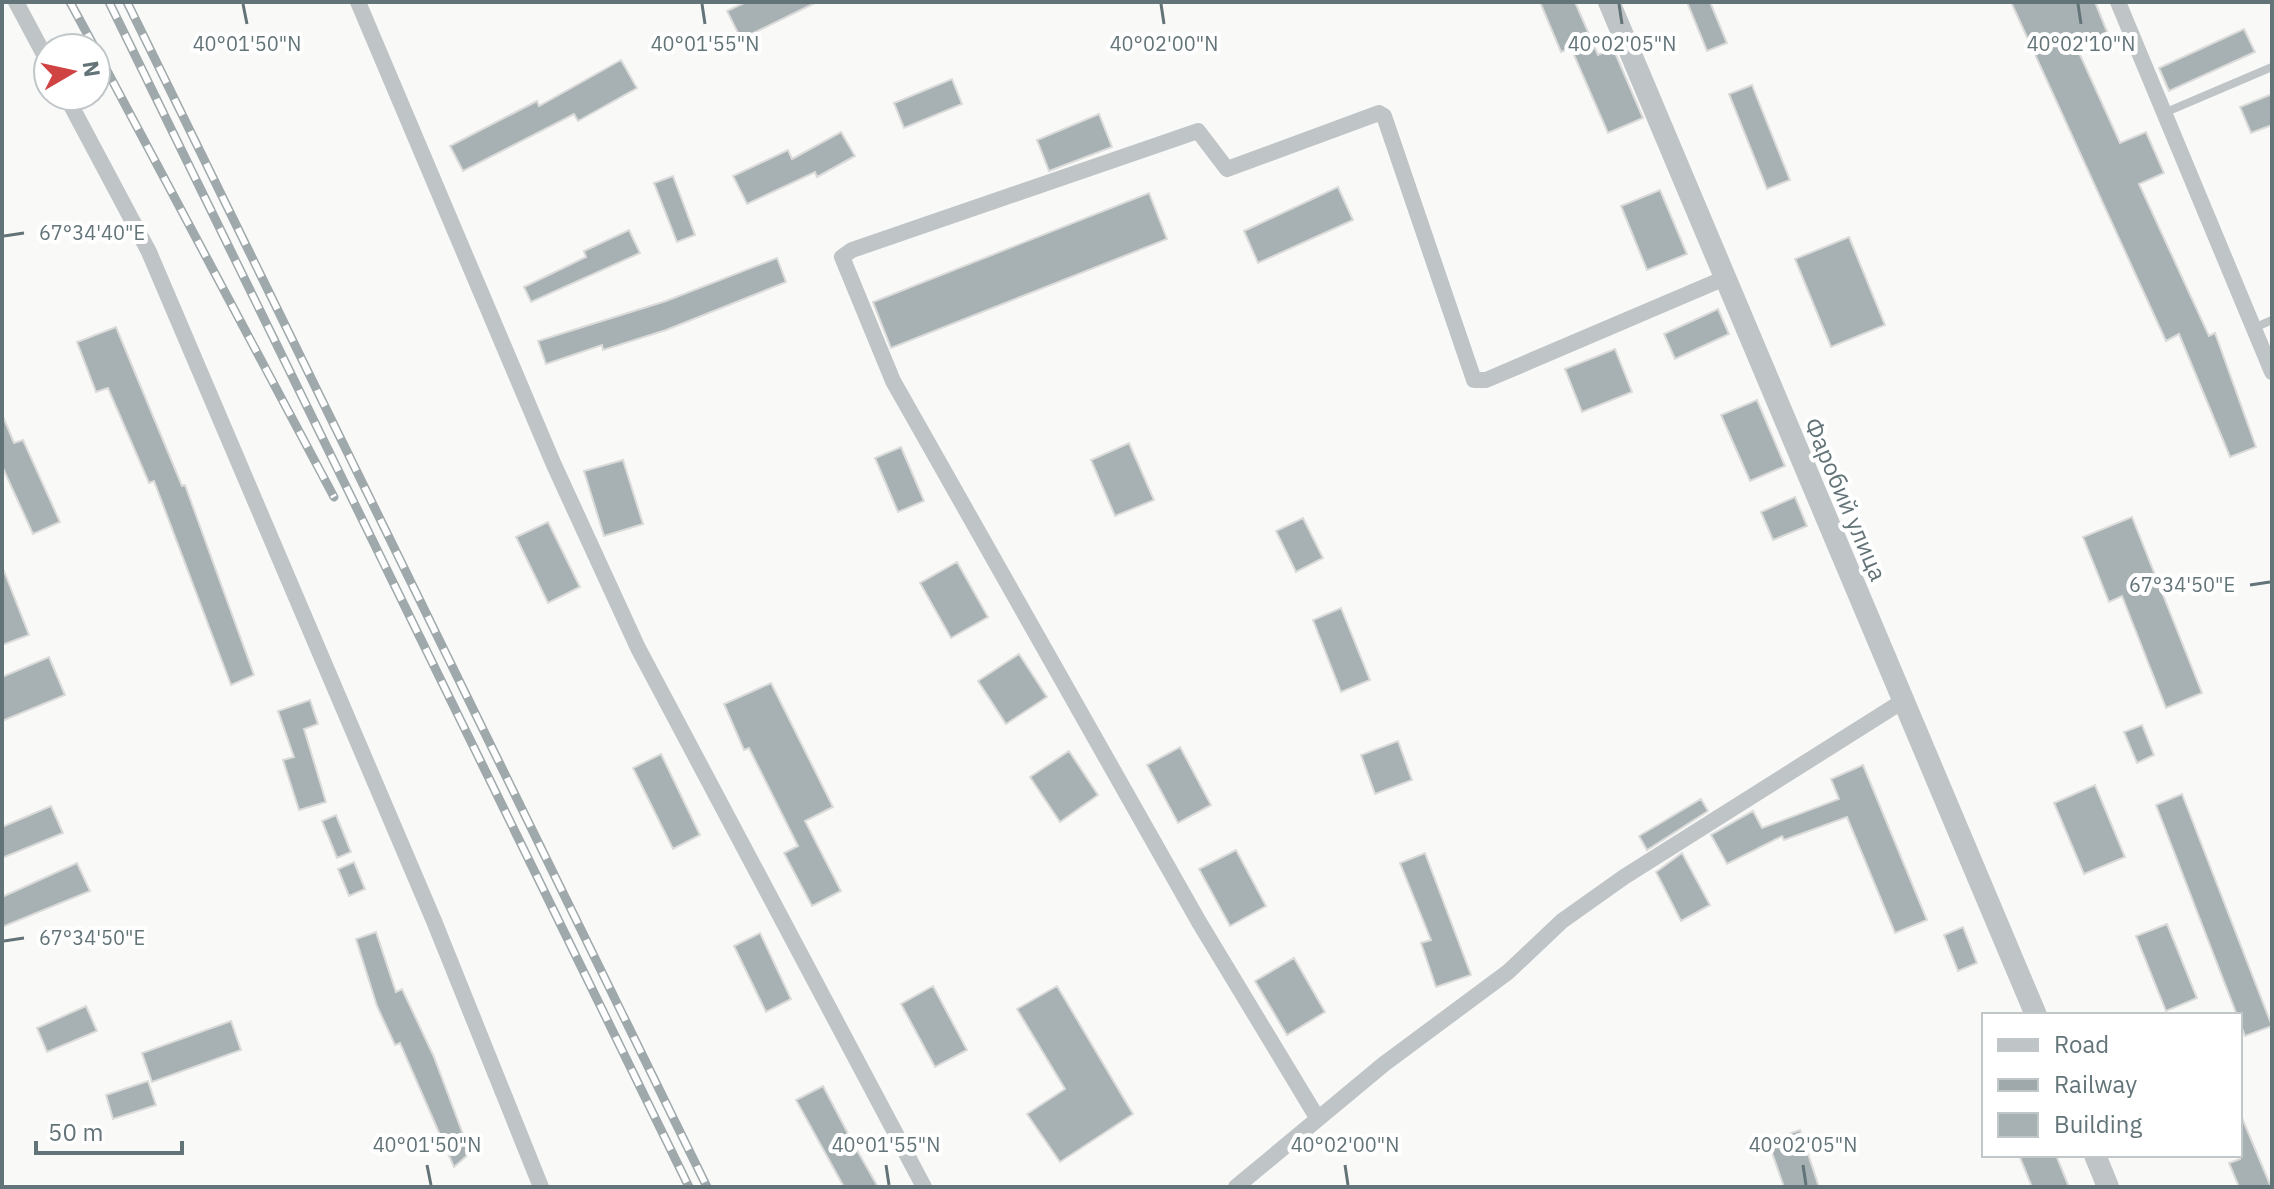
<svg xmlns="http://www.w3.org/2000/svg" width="2274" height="1189" viewBox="0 0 2274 1189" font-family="'IBM Plex Sans',sans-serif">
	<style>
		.building { fill: #a7b1b4; stroke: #dbdbda; stroke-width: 2 }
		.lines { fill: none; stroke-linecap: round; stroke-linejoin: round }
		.service { stroke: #bfc4c6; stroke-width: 8 }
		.minor { stroke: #bfc4c6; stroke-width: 16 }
		.tertiary { stroke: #bfc4c6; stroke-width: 22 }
		.rail-casing { stroke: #9fa8ab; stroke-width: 9 }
		.rail { stroke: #fff; stroke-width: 6; stroke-dasharray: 18; stroke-linecap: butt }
		.ticks { fill: none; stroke: #637479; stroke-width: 3 }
		.labels { text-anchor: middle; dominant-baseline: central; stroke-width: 8; stroke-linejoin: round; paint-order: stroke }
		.street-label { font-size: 24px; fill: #637479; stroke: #fff }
		.ticks-label { font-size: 20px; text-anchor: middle; fill: #637479; stroke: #fff; stroke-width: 8; stroke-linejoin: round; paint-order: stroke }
	</style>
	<rect width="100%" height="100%" fill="#f9f9f8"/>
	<!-- building -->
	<path class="building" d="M746,2h71l-76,37 -14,-28z
		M1540,2h35l23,53 15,-7 30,70 -35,15 -37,-85 -10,4z
		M1687,2h23l17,41 -20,8z
		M2011,2h84l13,32 -32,12 44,97 26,-11 18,41 -25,11 70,152 6,-3 41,114 -26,10 -51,-123 -13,7z
		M2244,29l11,23 -86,39 -10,-23z
		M621,60l16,28 -59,33 -4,-7 -111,57 -13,-25 87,-45 2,5z
		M952,79l10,25 -58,24 -10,-25z
		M1752,85l38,95 -23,9 -38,-95z
		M2272,94v31l-21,8 -11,-26z
		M1099,114l13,33 -63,24 -12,-31z
		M841,132l14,24 -38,21 -2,-5 -68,32 -14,-28 55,-26 4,9z
		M673,176l22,59 -18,7 -23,-59z
		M1338,187l15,33 -95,43 -14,-32z
		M1660,190l27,64 -40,16 -26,-64z
		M1149,193l18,46 -276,109 -18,-46z
		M629,230l11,23 -109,49 -7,-15 62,-30 -2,-6z
		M1849,237l36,88 -54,22 -36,-88z
		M777,258l9,24 -120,48 -63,20 -1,-5 -56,19 -8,-23 128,-40z
		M1718,309l11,25 -54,25 -11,-25z
		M116,327l66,159 3,-1 69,190 -23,10 -77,-204 -5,2 -41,-95 -12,4 -19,-50z
		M1615,349l17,43 -50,20 -17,-43z
		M1757,400l28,66 -35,15 -29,-66z
		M2,414l12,29 9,-3 37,82 -27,12 -31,-68z
		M1129,443l25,57 -39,16 -24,-56z
		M901,447l23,54 -26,11 -23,-54z
		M623,460l20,64 -39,12 -20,-65z
		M1795,497l12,29 -34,14 -12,-28z
		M2132,517l70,176 -36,15 -44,-112 -13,6 -26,-65z
		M1303,518l20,40 -27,14 -20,-41z
		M548,522l32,65 -32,16 -32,-66z
		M957,562l31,55 -37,21 -31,-55z
		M2,566l27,69 -27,10z
		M1341,608l29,72 -29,12 -28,-72z
		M1019,654l28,43 -41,27 -28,-43z
		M49,657l16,38 -63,26v-44z
		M771,683l62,124 -28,14 36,70 -29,15 -28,-53 14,-7 -49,-98 -5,2 -20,-46z
		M310,700l8,24 -14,5 22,73 -27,8 -16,-50 11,-3 -16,-46z
		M2142,725l12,30 -17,8 -13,-31z
		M1398,741l14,39 -37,14 -14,-39z
		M1180,747l31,58 -33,18 -31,-58z
		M1069,751l29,44 -38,27 -30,-45z
		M661,754l39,81 -27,14 -40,-81z
		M1863,765l64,155 -32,13 -48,-116 -63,23 -2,-4 -55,28 -16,-29 42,-24 9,17 77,-29 -8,-20z
		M2095,785l30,72 -41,17 -30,-71z
		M2182,794l90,232 -27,10 -89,-231z
		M1701,799l7,12 -61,39 -8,-14z
		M51,806l12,27 -61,25v-31z
		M336,815l15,37 -14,6 -15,-37z
		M1236,850l30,56 -36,20 -31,-57z
		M1425,853l46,122 -35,12 -15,-44 10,-3 -31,-77z
		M1682,853l28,52 -29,16 -25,-49z
		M354,862l11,27 -16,7 -11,-27z
		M77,863l13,28 -88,36v-30z
		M2167,924l30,74 -31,13 -30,-75z
		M1963,927l14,36 -19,8 -14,-36z
		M376,932l20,60 6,-3 32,68 36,96 -16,14 -54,-124 -5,2 -18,-39 -21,-67z
		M760,933l31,66 -25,13 -32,-66z
		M1294,958l31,54 -38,23 -32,-54z
		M933,986l34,64 -32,17 -34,-63z
		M1057,986l76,128 -73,48 -33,-48 38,-25 -48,-80z
		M86,1006l11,25 -50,21 -10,-24z
		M231,1021l10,29 -89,32 -10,-29z
		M148,1081l8,24 -43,14 -7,-24z
		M823,1086l31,59 24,42h-34l-48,-87z
		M2240,1113l31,74h-32l-10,-24 11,-4z
		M1800,1130l19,57h-35l-16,-46z
		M2019,1155h37l13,32h-37z"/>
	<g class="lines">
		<!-- service -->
		<path class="service" d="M2164,113l108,-46
			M2254,328l18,-8"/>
		<!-- minor -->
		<path class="minor" d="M16,2l32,60
			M358,2l196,463 84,183 286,539
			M2118,2l154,370
			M66,96l83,156 285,669 107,266
			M1318,1119l-119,-197 -306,-541 -51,-124 10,-7 346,-119 29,38 152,-56 5,3 90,264h12l239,-102
			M1236,1187l148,-123 124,-92 54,-51 62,-44 279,-176"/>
		<!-- tertiary -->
		<path class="tertiary" d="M1609,2l427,1013
			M2095,1155l13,32"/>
		<!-- rail casing -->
		<g class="rail-casing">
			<path id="rail" d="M70,2l25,46
				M109,2l580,1185
				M127,2l580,1185
				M96,50l238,447"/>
		</g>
		<!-- rail -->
		<use href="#rail" class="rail"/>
	</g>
	<!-- ticks -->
	<path class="ticks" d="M243,4l4,20M702,4l3,20M1161,4l3,20M1619,4l3,20M2078,4l3,20M4,236l20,-3M2250,585l20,-3M4,941l20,-3M427,1165l4,20M886,1165l3,20M1345,1165l3,20M1803,1165l3,20"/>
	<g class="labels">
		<!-- street labels -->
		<g class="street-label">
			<text transform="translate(1846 499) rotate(67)">Фаробий улица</text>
		</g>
	</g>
	<g class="ticks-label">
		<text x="247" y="51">40°01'50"N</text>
		<text x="705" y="51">40°01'55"N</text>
		<text x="1164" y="51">40°02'00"N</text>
		<text x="1622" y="51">40°02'05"N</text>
		<text x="2081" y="51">40°02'10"N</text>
		<text x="92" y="240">67°34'40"E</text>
		<text x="2182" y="592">67°34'50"E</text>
		<text x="92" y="945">67°34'50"E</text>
		<text x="427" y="1152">40°01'50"N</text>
		<text x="886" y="1152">40°01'55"N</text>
		<text x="1345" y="1152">40°02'00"N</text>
		<text x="1803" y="1152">40°02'05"N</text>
	</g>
	<!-- border -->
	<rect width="2274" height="1189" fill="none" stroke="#637479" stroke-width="8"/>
	<!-- legend -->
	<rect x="1982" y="1013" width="260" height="144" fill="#ffffff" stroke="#c1c7c9" stroke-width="2"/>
	<rect x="1998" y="1039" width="40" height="12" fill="#bfc4c6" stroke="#c1c7c9" stroke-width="2"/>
	<text x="2054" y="1053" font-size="24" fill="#637479">Road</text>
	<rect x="1998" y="1079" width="40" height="12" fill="#9fa8ab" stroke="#c1c7c9" stroke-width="2"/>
	<text x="2054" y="1093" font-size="24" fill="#637479">Railway</text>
	<rect x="1998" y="1113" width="40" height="24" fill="#a7b1b4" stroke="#c1c7c9" stroke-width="2"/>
	<text x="2054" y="1133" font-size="24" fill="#637479">Building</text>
	<!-- north arrow -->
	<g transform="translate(72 72) rotate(81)"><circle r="38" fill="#ffffff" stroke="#c1c7c9" stroke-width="2"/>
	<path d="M0-6L14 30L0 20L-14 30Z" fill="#cf4442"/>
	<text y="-12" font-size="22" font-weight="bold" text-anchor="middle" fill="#637479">N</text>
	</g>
	<!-- scale -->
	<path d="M36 1141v12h146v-12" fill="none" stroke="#637479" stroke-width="4"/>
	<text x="48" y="1141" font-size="24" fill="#637479" stroke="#ffffff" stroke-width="6" paint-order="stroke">50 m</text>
</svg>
